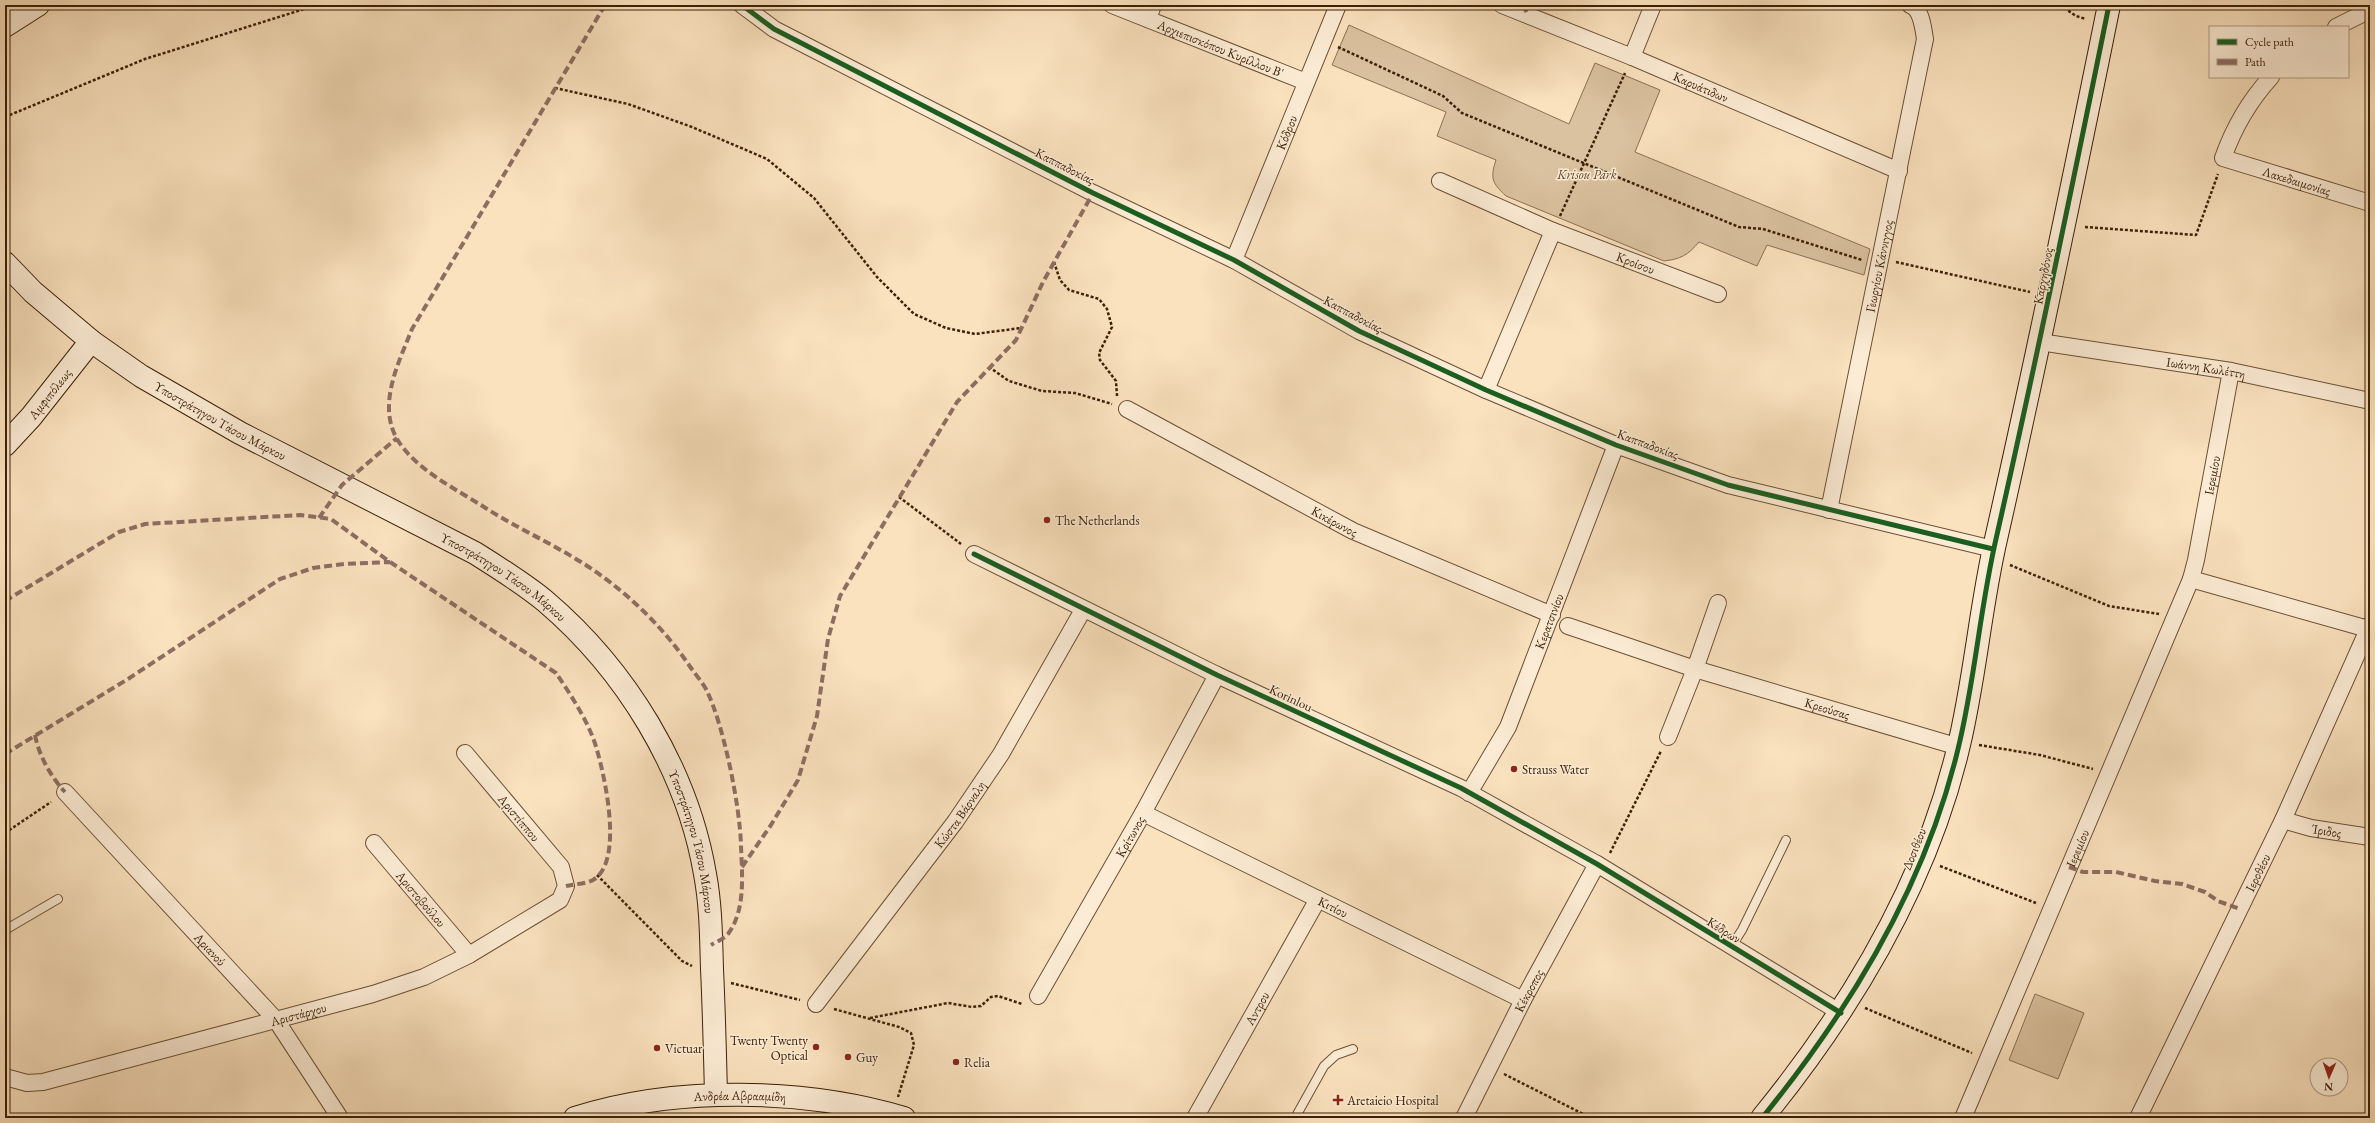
<svg xmlns="http://www.w3.org/2000/svg" width="2375" height="1123" viewBox="0 0 2375 1123" font-family="'EB Garamond',serif">
	<style>
		.green { fill: #dac19f; stroke: #8b7053 }
		.lines { fill: none; stroke-linecap: round; stroke-linejoin: round }
		.lane-casing { stroke: #6c5035; stroke-width: 10 }
		.street-casing { stroke: #6c5035; stroke-width: 18 }
		.secondary-casing { stroke: #3c2007; stroke-width: 24 }
		.path { stroke: #3c2007; stroke-width: 2.5; stroke-dasharray: 3 2; stroke-linecap: butt }
		.lane { stroke: #fcecd5; stroke-width: 8 }
		.street { stroke: #fcecd5; stroke-width: 16 }
		.secondary { stroke: #fcecd5; stroke-width: 22 }
		.quiet { stroke: #8d6e63; stroke-width: 4; stroke-dasharray: 8 4; stroke-linecap: butt }
		.cycleway-casing { stroke: #fcecd5; stroke-width: 8 }
		.cycleway { stroke: #1b5e20; stroke-width: 5 }
		.poi-dot { fill: #8f2418; stroke: #fcecd5; stroke-width: 1.5 }
		.labels { text-anchor: middle; dominant-baseline: central; stroke-width: 3; stroke-linejoin: round; paint-order: stroke }
		.street-label { font-size: 13px; fill: #3c2007; stroke: #fcecd5 }
		.park-label { font-size: 13px; font-style: italic; fill: #64482d; stroke: #fcecd5 }
		.poi-label { font-size: 13px; fill: #3c2007; stroke: #fcecd5; text-anchor: start }
	</style>
	<rect width="100%" height="100%" fill="#fae2be"/>
	<filter id="stains"><feTurbulence type="fractalNoise" baseFrequency=".005" numOctaves="4"/><feColorMatrix values="0 0 0 0 .2 0 0 0 0 .09 0 0 0 0 .02 0 0 0 .5 -.17"/></filter>
	<radialGradient id="worn" r=".72"><stop offset=".6" stop-color="#630" stop-opacity="0"/><stop offset="1" stop-color="#630" stop-opacity=".3"/></radialGradient>
	<!-- green -->
	<path class="green" d="M1349,25l220,99 26,-61 65,27 -25,62 235,97 -6,26 -97,-30 -10,21 -58,-24c-11,13 -18,17 -35,19l-158,-65c-14,-13 -16,-18 -10,-36l-59,-24 9,-24 -114,-47z
		M2035,994l49,19 -26,66 -49,-19z"/>
	<g class="lines">
		<!-- lane casing -->
		<g class="lane-casing">
			<path id="lane" d="M5,930l53,-31
				M1731,947l11,-17 44,-90
				M1295,1118l29,-52 12,-11 17,-6"/>
		</g>
		<!-- street casing -->
		<g class="street-casing">
			<g id="street">
				<path d="M742,5l32,24 319,164 141,67 125,71 127,59 130,55 112,40 265,64"/>
				<path id="s1" d="M1112,5l194,77"/>
				<path id="s2" d="M1502,5l130,52 267,114"/>
				<path d="M1148,19l5,-14"/>
				<path d="M2336,27l34,-17"/>
				<path d="M1632,57l21,-52"/>
				<path id="s3" d="M2271,77c-22,24 -37,50 -48,81l147,45"/>
				<path id="s4" d="M1440,181l113,50 165,63"/>
				<path id="s5" d="M1234,260l104,-255"/>
				<path id="s6" d="M2040,342l191,29 139,30"/>
				<path d="M1486,390l67,-159"/>
				<path id="s7" d="M1127,409l226,122 199,84"/>
				<path id="s8" d="M1829,510l96,-471c-2,-11 -3,-30 -15,-34"/>
				<path d="M974,554l243,121 244,113 136,76 244,149"/>
				<path d="M2191,579l177,50"/>
				<path id="s9" d="M1568,626l127,43 264,78"/>
				<path d="M1668,737l27,-68 23,-66"/>
				<path id="s10" d="M65,792l211,228 64,98"/>
				<path id="s11" d="M1469,793l39,-66 108,-282"/>
				<path id="s12" d="M1143,813l380,187"/>
				<path id="s13" d="M2283,820l28,8 59,9"/>
				<path id="s14" d="M374,843l95,112"/>
				<path id="s15" d="M1038,996l105,-183 74,-138"/>
				<path id="s16" d="M816,1004l139,-182 46,-68 82,-144"/>
				<path id="s17" d="M5,1077l22,6 16,-1 330,-88 51,-17 45,-22 91,-55 6,-14 -5,-19 -96,-114"/>
				<path id="s18" d="M1195,1118l123,-219"/>
				<path id="s19" d="M1464,1118l59,-118 74,-136"/>
				<path id="s20" d="M1963,1118l228,-539 5,-19 35,-189"/>
				<path id="s21" d="M2138,1118l145,-298 87,-195"/>
			</g>
		</g>
		<!-- secondary casing -->
		<g class="secondary-casing">
			<g id="secondary">
				<path d="M5,26l33,-21"/>
				<path id="s22" d="M5,263l28,29 58,49 50,35 99,57 235,120c24,15 48,30 70,48 81,69 142,168 160,273 6,32 6,63 7,95 2,42 3,84 4,126"/>
				<path id="s23" d="M5,445l26,-28 60,-76"/>
				<path id="s24" d="M575,1118c100,-32 229,-30 329,0"/>
				<path d="M1762,1118c88,-108 163,-231 196,-369 17,-69 22,-141 38,-210 40,-177 77,-356 113,-534"/>
			</g>
		</g>
		<!-- path -->
		<path class="path" d="M2060,5l16,11 10,3
			M1338,47l105,49 19,17 277,114 24,2 99,31
			M555,88l73,16 64,23 75,32 47,39 63,79 37,37 32,14 29,6 46,-6
			M5,117l140,-58 172,-54
			M1560,216l65,-143
			M2085,227l111,8 22,-61
			M1054,262l6,18 9,10 30,9 8,10 5,18 -13,26 1,7 16,21 1,15
			M1896,262l134,30
			M989,367l20,14 33,10 33,2 37,11
			M899,497l62,47
			M2010,565l99,41 50,8
			M1979,745l61,10 53,14
			M5,833l46,-31
			M1610,853l51,-102
			M1940,866l96,37
			M597,875l85,86 10,5
			M731,983l69,17
			M1865,1008l107,45
			M834,1009l65,18 12,6 3,12 -16,52
			M870,1018l78,-15 24,4 9,-1 10,-9 7,-1 24,8
			M1504,1074l87,44"/>
		<!-- lane -->
		<use href="#lane" class="lane"/>
		<!-- street -->
		<use href="#street" class="street"/>
		<!-- secondary -->
		<use href="#secondary" class="secondary"/>
		<!-- quiet -->
		<path class="quiet" d="M605,5l-193,324c-13,33 -35,75 -15,110 18,30 57,49 87,68 31,20 65,35 97,55 43,27 81,63 110,106 5,7 12,15 16,23 17,36 33,115 34,155 1,28 5,64 -13,88 -4,5 -12,8 -17,11
			M1523,5l5,10
			M319,518l23,-33 55,-47
			M5,601l114,-69 26,-8 155,-9 31,4 59,43 166,111c15,22 34,51 41,77 8,28 27,112 -4,130 -7,4 -19,4 -27,6
			M35,735c4,21 16,42 30,57
			M5,754l123,-75 152,-100 33,-11 31,-4 46,-2
			M742,867l29,-42 27,-45 19,-64 11,-77 12,-43 117,-194 59,-62 27,-58 50,-89
			M2069,867l14,5h33l39,9 27,3 23,8 13,9 22,8
			M2358,1118l8,-3 4,-5"/>
		<!-- cycleway casing -->
		<g class="cycleway-casing">
			<path id="cycleway" d="M742,5l32,24 319,164 141,67 125,71 127,59 130,55 112,40 265,64
				M974,554l243,121 244,113 136,76 244,149
				M1762,1118c88,-108 163,-231 196,-369 17,-69 22,-141 38,-210 40,-177 77,-356 113,-534"/>
		</g>
		<!-- cycleway -->
		<use href="#cycleway" class="cycleway"/>
	</g>
	<!-- markers -->
	<g class="poi-dot">
		<circle cx="1047" cy="520" r="4"/>
		<circle cx="1514" cy="769" r="4"/>
		<circle cx="816" cy="1047" r="4"/>
		<circle cx="657" cy="1048" r="4"/>
		<circle cx="848" cy="1057" r="4"/>
		<circle cx="956" cy="1062" r="4"/>
		<path d="M1336 1094h4v4h4v4h-4v4h-4v-4h-4v-4h4z"/>
	</g>
	<g class="labels">
		<!-- street labels -->
		<g class="street-label">
			<text stroke="none"><textPath href="#s1" startOffset="117">Αρχιεπισκόπου Κυρίλλου Β'</textPath></text>
			<text stroke="none"><textPath href="#s2" startOffset="215">Καρυάτιδων</textPath></text>
			<text stroke="none"><textPath href="#s5" startOffset="138">Κόδρου</textPath></text>
			<text transform="translate(1065 166) rotate(27)">Καππαδοκίας</text>
			<text stroke="none"><textPath href="#s3" startOffset="172">Λακεδαιμονίας</textPath></text>
			<text stroke="none"><textPath href="#s4" startOffset="212">Κροίσου</textPath></text>
			<text stroke="none"><textPath href="#s8" startOffset="249">Γεωργίου Κάννιγγος</textPath></text>
			<text transform="translate(2043 276) rotate(-79)">Καρχηδόνος</text>
			<text transform="translate(1353 314) rotate(28)">Καππαδοκίας</text>
			<text stroke="none"><textPath href="#s6" startOffset="168">Ιωάννη Κωλέττη</textPath></text>
			<text stroke="none"><textPath href="#s23" startOffset="68">Αμφιπόλεως</textPath></text>
			<text stroke="none"><textPath href="#s22" startOffset="268">Υποστράτηγου Τάσου Μάρκου</textPath></text>
			<text transform="translate(1648 444) rotate(20)">Καππαδοκίας</text>
			<text stroke="none"><textPath href="#s20" startOffset="691">Ιερεμίου</textPath></text>
			<text stroke="none"><textPath href="#s7" startOffset="236">Κικέρωνος</textPath></text>
			<text stroke="none"><textPath href="#s22" startOffset="592">Υποστράτηγου Τάσου Μάρκου</textPath></text>
			<text stroke="none"><textPath href="#s11" startOffset="190">Κερατσινίου</textPath></text>
			<text transform="translate(1291 698) rotate(25)">Korinlou</text>
			<text stroke="none"><textPath href="#s9" startOffset="272">Κρεούσας</textPath></text>
			<text stroke="none"><textPath href="#s16" startOffset="238">Κώστα Βάρναλη</textPath></text>
			<text transform="translate(519 818) rotate(50)">Αριστίππου</text>
			<text stroke="none"><textPath href="#s13" startOffset="45">Ίριδος</textPath></text>
			<text stroke="none"><textPath href="#s15" startOffset="184">Κρίτωνος</textPath></text>
			<text stroke="none"><textPath href="#s22" startOffset="928">Υποστράτηγου Τάσου Μάρκου</textPath></text>
			<text stroke="none"><textPath href="#s20" startOffset="293">Ιερεμίου</textPath></text>
			<text transform="translate(1914 849) rotate(-68)">Δοσιθέου</text>
			<text stroke="none"><textPath href="#s21" startOffset="273">Ιεροθέου</textPath></text>
			<text stroke="none"><textPath href="#s14" startOffset="73">Αριστοβούλου</textPath></text>
			<text stroke="none"><textPath href="#s12" startOffset="212">Κιτίου</textPath></text>
			<text transform="translate(1724 930) rotate(32)">Κέδρων</text>
			<text stroke="none"><textPath href="#s10" startOffset="214">Αριανού</textPath></text>
			<text stroke="none"><textPath href="#s19" startOffset="143">Κέκροπος</textPath></text>
			<text stroke="none"><textPath href="#s18" startOffset="126">Αντρου</textPath></text>
			<text stroke="none"><textPath href="#s17" startOffset="303">Αριστάρχου</textPath></text>
			<text stroke="none"><textPath href="#s24" startOffset="167">Ανδρέα Αβρααμίδη</textPath></text>
		</g>
		<!-- park labels -->
		<g class="park-label">
			<text x="1587" y="174">Krisou Park</text>
		</g>
		<!-- poi labels -->
		<g class="poi-label">
			<text x="1055" y="520">The Netherlands</text>
			<text x="1522" y="769">Strauss Water</text>
			<text x="808" y="1040" text-anchor="end">Twenty Twenty<tspan x="808" dy="15">Optical</tspan></text>
			<text x="665" y="1048">Victuar</text>
			<text x="856" y="1057">Guy</text>
			<text x="964" y="1062">Relia</text>
			<text x="1347" y="1100">Aretaieio Hospital</text>
		</g>
	</g>
	<!-- margin -->
	<rect width="2375" height="1123" fill="none" stroke="#fae2be" stroke-width="20"/>
	<rect x="6" y="6" width="2363" height="1111" fill="none" stroke="#3c2007" stroke-width="2"/>
	<rect x="10" y="10" width="2355" height="1103" fill="none" stroke="#3c2007"/>
	<!-- legend -->
	<rect x="2209" y="26" width="140" height="52" fill="#fcecd5" stroke="#af9a83"/>
	<rect x="2217" y="39" width="20" height="6" fill="#1b5e20" stroke="#af9a83"/>
	<text x="2245" y="46" font-size="12" fill="#3c2007">Cycle path</text>
	<rect x="2217" y="59" width="20" height="6" fill="#8d6e63" stroke="#af9a83"/>
	<text x="2245" y="66" font-size="12" fill="#3c2007">Path</text>
	<!-- north arrow -->
	<g transform="translate(2329 1077) rotate(182)"><circle r="19" fill="#fcecd5" stroke="#af9a83"/>
	<path d="M0-3L7 15L0 10L-7 15Z" fill="#8f2418"/>
	<text y="-6" font-size="11" font-weight="bold" text-anchor="middle" fill="#3c2007">N</text>
	</g>
	<rect width="100%" height="100%" filter="url(#stains)"/>
	<rect width="100%" height="100%" fill="url(#worn)"/>
</svg>
